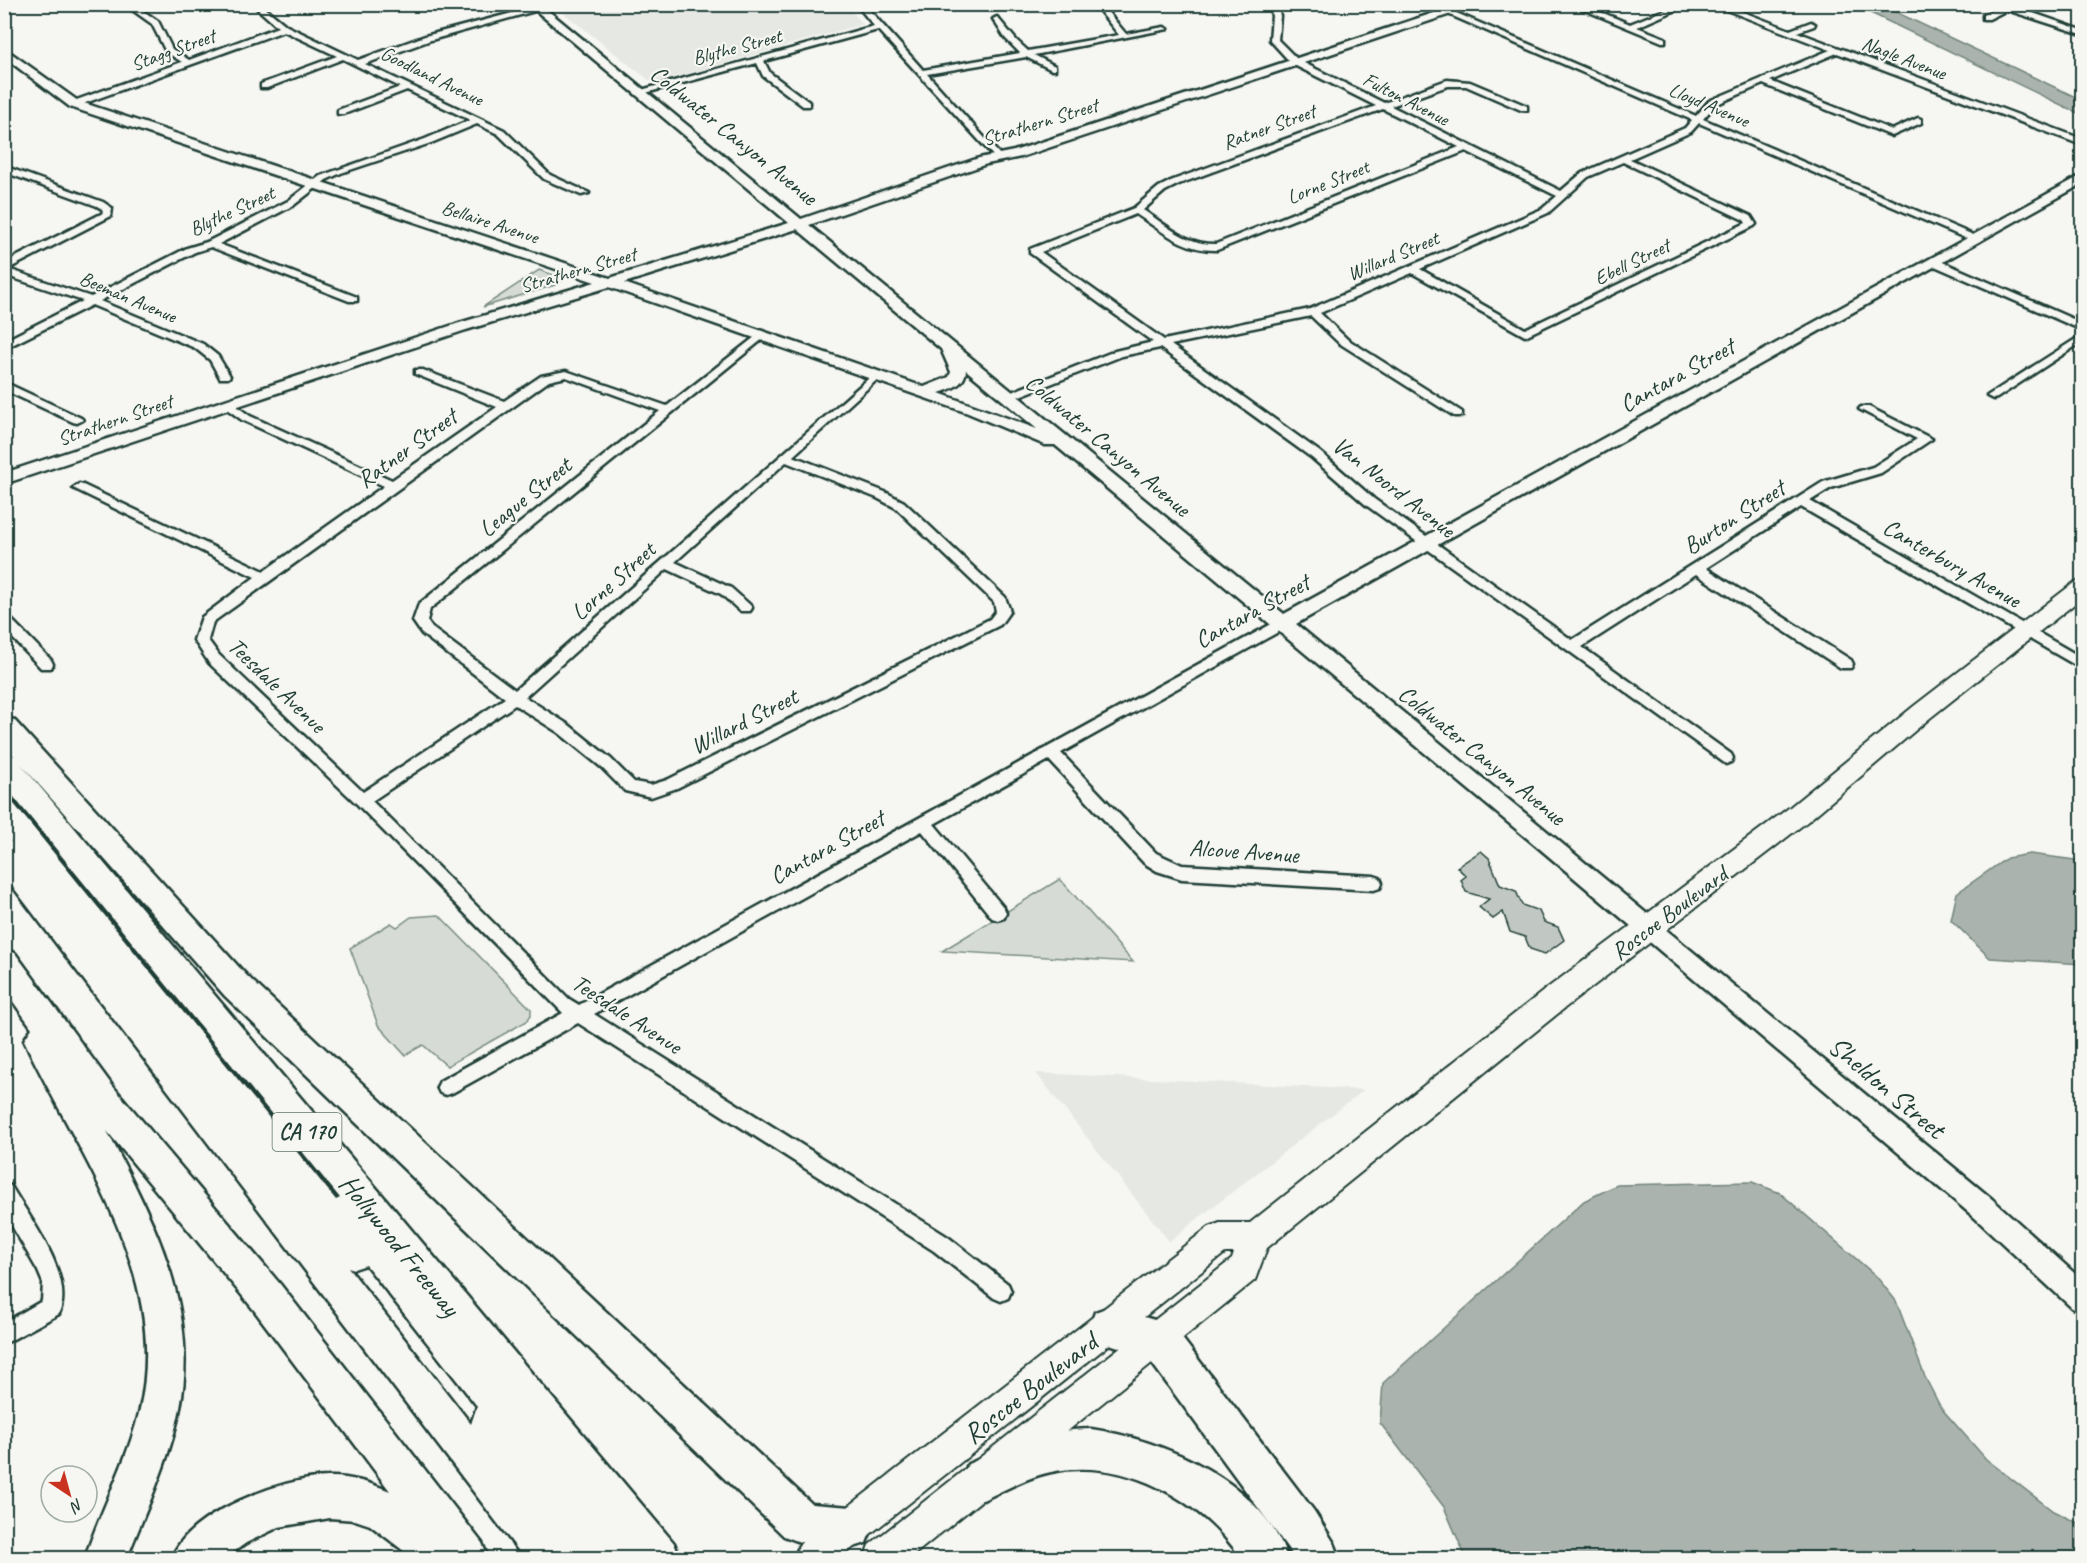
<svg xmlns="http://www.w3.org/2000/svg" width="2087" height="1563" viewBox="0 0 2087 1563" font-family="Caveat,sans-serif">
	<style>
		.built { fill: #e6e8e4 }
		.green { fill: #d6dbd6; stroke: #7a8c85; stroke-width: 1.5 }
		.water { fill: #aab3ae; stroke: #72847d; stroke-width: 1.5 }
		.building { fill: #c1c8c3; stroke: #1f3d34; stroke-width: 1.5 }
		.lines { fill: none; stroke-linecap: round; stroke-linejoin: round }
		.street-casing { stroke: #1f3d34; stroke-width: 5 }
		.secondary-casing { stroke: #1f3d34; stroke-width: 5 }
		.primary-casing { stroke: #1f3d34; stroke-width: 4 }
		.highway-casing { stroke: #1f3d34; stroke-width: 5 }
		.street { fill: #f6f6f2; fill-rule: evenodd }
		.secondary { fill: #f6f6f2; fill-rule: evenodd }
		.primary { fill: #f6f6f2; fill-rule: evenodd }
		.highway { fill: #f6f6f2; fill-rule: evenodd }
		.labels { text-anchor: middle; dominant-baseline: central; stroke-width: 4.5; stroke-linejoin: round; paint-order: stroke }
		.far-street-label { font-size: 20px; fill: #1f3d34; stroke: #f6f6f2 }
		.shield { fill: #f6f6f2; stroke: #60746d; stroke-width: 1.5 }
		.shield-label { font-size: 22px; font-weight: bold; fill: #1f3d34 }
		.street-label { font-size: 24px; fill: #1f3d34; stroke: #f6f6f2 }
		.near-street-label { font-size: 28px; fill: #1f3d34; stroke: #f6f6f2 }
	</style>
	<rect width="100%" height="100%" fill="#f6f6f2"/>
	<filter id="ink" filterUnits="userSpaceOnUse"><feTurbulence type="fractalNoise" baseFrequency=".0167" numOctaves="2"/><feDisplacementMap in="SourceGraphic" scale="12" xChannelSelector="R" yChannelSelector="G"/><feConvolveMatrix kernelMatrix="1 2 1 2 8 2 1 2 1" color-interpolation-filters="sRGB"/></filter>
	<g filter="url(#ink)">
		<!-- built -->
		<path class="built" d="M575,4l271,1 17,19 -205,58 -8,-1 -90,-71z
			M1036,1073l328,17 -195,151z"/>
		<!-- green -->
		<path class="green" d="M539,270l21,7 2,4 -7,4 -72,22z
			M1060,879l73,83 -191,-11z
			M439,915l92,94v6l-4,6 -80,45 -24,-21 -18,10 -27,-30 -28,-77 41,-25 6,4 14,-10z"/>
		<!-- water -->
		<path class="water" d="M1854,5h27l201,95v15z
			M2030,854l52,7v103l-92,-6 -39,-38 6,-27 50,-35z
			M1752,1182l28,11 96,83 20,25 29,76 16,31 45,51 67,52 29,14v33h-616l-22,-51 -64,-84 3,-40 201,-182 33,-16z"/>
		<!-- building -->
		<path class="building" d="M1481,851l8,7 11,27 16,6 6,14 17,6 5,11 14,5 6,13 -19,14 -15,-5 -5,-12 -15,-5 -7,-20 -10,7 -14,-12 10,-8 -23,-7 -5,-12 5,-4 -9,-9z"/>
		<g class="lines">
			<!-- street casing -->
			<g class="street-casing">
				<path id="street" d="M124,4h9l25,17 14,28 17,11 89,-33 -26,-23h8l27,22 71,34 67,-24 121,-32h14l-129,36 -66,24 139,66 46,45 39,18 -8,2 -37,-16 -46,-45 -21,-10 -46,19 -90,30 -15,7 -32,25 -75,39 138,53v4h-8l-138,-54 -16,5 -95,49 103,43 15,12 12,20 -2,2h-8l-10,-18 -15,-12 -103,-43 -88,44v-8l79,-40 -79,-26v-12l99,-50 -1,-4 -5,-3 -93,-34v-6l99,36 9,6 -1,8 -103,53 83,28 96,-49 20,-6 81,-41 32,-25 105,-37 45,-19 -63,-30 -63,24h-6v-4l62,-23 -57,-28 -76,29h-6v-4l76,-28 -53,-25 -207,75h-6v-4l111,-40 -16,-10 -14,-28z
					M381,4h8l3,4 -7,2z
					M856,4h8l59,66 97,-17 -15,-15 -12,-19 4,-2 20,24 11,10 91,-16 -25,-31h7l25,30 38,-7 4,2 -134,26 21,11v4h-3l-26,-13 -99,17 74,82v4l-3,1 -120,-131 -114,31 6,12 39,29v4h-6l-40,-30 -6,-13 -119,32 -4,-3 240,-66z
					M1269,4h8l3,12 -2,24 20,20 86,43 63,-23 23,2 57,24v4h-6l-55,-24h-18l-57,20 170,85 21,-18 103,-45 7,-8 -267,-116h11l11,5 16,-5h12l-21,8 242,104 13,-15 121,-51 -119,-46h11l68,26 21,-8 4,2 -1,2 -17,6 285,107v6l-3,-1 -242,-91 -67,28 122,49 26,-12 3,1v4l-29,13 -129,-52 -48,21 -12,14 275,118v4h-6l-273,-118 -8,9 -61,27 121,57 5,8 -2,2 -229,110 -113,-63 -92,40 27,26 115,73v4h-8l-115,-73 -28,-27 -140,29 149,107 54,47 198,141 251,-158 50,-15 44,-28 -58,-30 2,-2h8l63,32 -51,34 -50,15 -21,13 272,157v11l-281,-162 -95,61 145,92 2,4 -2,4h-10l-145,-94 -114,73 149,107 2,4 -2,4 -5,2 -360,-259 -54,-47 -152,-110 -38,8 -110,43h-8v-4l111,-44 38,-9 -123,-89v-4l104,-41 25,-21 14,-7 203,-74 -84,-42 -22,-24 2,-24zM1383,109l76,38 -243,97c-29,1 -50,-19 -73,-34l22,-19 14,-7zM1466,151l91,45 -15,13 -232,100 -146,31 -123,-88 95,-38c26,17 48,37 81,36zM1623,162l121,58 2,3 -221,106 -105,-60 128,-56 40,-36z
					M1570,4h11l49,20 49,-20h11l-53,23 28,11v4h-3z
					M1995,4h12l75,26v4l-75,-24 -18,9h-6v-4l17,-8z
					M1930,260h8l144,63v7l-152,-66z
					M760,333l4,1v4l-334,271 -3,12 5,7 83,62 361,-318 4,1v4l-87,79 92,36 19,10 101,95 5,14 -10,14 -323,163 -26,9 -26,-6 -24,-24 -42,-34 -44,-28 -143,96 197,198 10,6 698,-384h10l2,3 -2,3 -226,126 95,100 26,12 192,11 6,2 2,5 -2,5 -6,2 -192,-11 -25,-8 -13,-8 -95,-103 -115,64 70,84 2,5 -2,5 -6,2 -6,-2 -70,-87 -328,183 354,223 60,47 3,7 -3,7 -7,3 -7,-3 -60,-47 -356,-228 -126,70 -6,2 -6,-2 -3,-6 3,-6 123,-68 -206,-209 -148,-141 -15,-23 8,-23 53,-40 -182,-89 6,-4 4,1 181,86 120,-85 -142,-66 -19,-14v-4h8l19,14 142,64 105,-73 -82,-33v-4h8l81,31 37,-25 25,-5 101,35zM566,377l94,34 -241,193 -6,17 9,13 83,64 -142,94 -144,-137 -11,-15 5,-18 336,-241zM786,462l91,36 19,10 98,94 2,9 -6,8 -323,161 -16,5 -17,-3 -23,-23 -42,-34 -44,-28 142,-128 54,25 19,17h10l2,-3 -2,-3 -19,-17 -56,-26z
					M2082,335v7l-85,56 -4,1 -6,-3z
					M4,382l77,36 2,2 -6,3 -4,-1 -69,-32z
					M4,615l5,2 42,43 2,4 -2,4h-10l-37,-39z
					M4,1184l7,2c19,33 64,90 48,128l-55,30v-21l38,-22 1,-18 -5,-12 -34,-59z"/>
			</g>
			<!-- secondary casing -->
			<g class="secondary-casing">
				<path id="secondary" d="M528,4h12l261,215 178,-61 35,-7 429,-141h8v4l-430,143 -34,7 -178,61 475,389 798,-439v9l-786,440 696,575 90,81v32l-10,-4 -98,-91 -428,-363 -491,-409h-10l-77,-32 -359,-126 -143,43 -462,154v-11l452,-149 139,-42 -525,-175 -66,-50v-9l74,53 532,177 179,-55zM797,229l144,120 10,23 -2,5 -25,10 -300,-104zM966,370l71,59 -98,-36c13,-4 26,-9 27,-23z"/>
			</g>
			<!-- primary casing -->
			<g class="primary-casing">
				<path id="primary" d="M2082,580v18l-152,120 -122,103 -242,186 -299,241 -12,32 -345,278h-46l5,-13 363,-286 2,-6h-9l-385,305h-46l5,-13 410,-318 11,-4h30l296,-234 244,-182 124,-101 161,-124z"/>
			</g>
			<!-- highway casing -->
			<g class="highway-casing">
				<path id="highway" d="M4,717l10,3 233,256 565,528 39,3 15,6 6,15 -6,15c-28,11 -55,4 -82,-7l-559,-540 -205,-233 654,780 6,15h-107l-3,-3 1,3h-47l-520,-683v-35l7,2 -7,-8v-33l10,3 322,396 4,-2 -336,-413v-32l10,3 -10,-10zM366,1265l111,141 -6,18 -123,-157 6,2z
					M4,949l11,4 96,131 169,200 202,259 6,15h-75l-43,-33 -15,-5 -25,-2 -51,9 -33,16 -21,15h-53c15,-45 111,-80 156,-81 22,-1 42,6 62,14l-136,-181 -147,-179c45,87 93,176 73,277 -10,52 -34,101 -53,150h-42c16,-50 43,-97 55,-149 31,-135 -62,-253 -116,-369l8,-12 -28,-39z
					M1109,1307l63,18 142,186 20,32 6,15h-45l-149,-203 -51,-15 -5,-14 5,-14z
					M1091,1429c73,11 172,53 196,129h-46c-39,-58 -118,-102 -190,-86 -24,5 -46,18 -68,28l-15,-6 -6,-15 6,-15c47,-19 71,-34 123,-35z"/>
			</g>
			<!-- street -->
			<use href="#street" class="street"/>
			<!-- secondary -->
			<use href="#secondary" class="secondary"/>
			<!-- primary -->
			<use href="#primary" class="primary"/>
			<!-- highway -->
			<use href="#highway" class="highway"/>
		</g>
	</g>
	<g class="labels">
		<!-- far-street labels -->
		<g class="far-street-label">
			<text transform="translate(737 47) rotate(-15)">Blythe Street</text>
			<text transform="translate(173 50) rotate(-20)">Stagg Street</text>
			<text transform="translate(1904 58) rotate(21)">Nagle Avenue</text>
			<text transform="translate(432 76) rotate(26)">Goodland Avenue</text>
			<text transform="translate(1406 99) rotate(27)">Fulton Avenue</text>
			<text transform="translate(1709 105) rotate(23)">Lloyd Avenue</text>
			<text transform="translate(1040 122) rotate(-17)">Strathern Street</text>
			<text transform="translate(1269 127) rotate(-20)">Ratner Street</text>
			<text transform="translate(1328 182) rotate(-22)">Lorne Street</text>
			<text transform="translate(232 211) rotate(-25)">Blythe Street</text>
			<text transform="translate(490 222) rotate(18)">Bellaire Avenue</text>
			<text transform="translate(1393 256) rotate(-23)">Willard Street</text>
			<text transform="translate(1632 262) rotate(-26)">Ebell Street</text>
			<text transform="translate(578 270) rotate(-16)">Strathern Street</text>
			<text transform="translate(128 297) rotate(23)">Beeman Avenue</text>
			<text transform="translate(115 420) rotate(-19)">Strathern Street</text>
		</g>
		<!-- shield labels -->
		<rect class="shield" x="272.5" y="1113" width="69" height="38" rx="4.5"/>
		<g class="shield-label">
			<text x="307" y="1132">CA 170</text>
		</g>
		<!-- street labels -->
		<g class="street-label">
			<text transform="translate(734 135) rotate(39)">Coldwater Canyon Avenue</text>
			<text transform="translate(1677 375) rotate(-29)">Cantara Street</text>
			<text transform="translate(1108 445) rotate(40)">Coldwater Canyon Avenue</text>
			<text transform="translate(407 448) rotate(-36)">Ratner Street</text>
			<text transform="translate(1394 487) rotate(38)">Van Noord Avenue</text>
			<text transform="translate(525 497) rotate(-39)">League Street</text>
			<text transform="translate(1734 517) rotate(-33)">Burton Street</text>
			<text transform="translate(1952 563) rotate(30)">Canterbury Avenue</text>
			<text transform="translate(613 581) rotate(-42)">Lorne Street</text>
			<text transform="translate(1252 611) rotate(-29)">Cantara Street</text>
			<text transform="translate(277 685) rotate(44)">Teesdale Avenue</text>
			<text transform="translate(744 721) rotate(-27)">Willard Street</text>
			<text transform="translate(1482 755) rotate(39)">Coldwater Canyon Avenue</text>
			<text transform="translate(827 847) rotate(-29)">Cantara Street</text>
			<text transform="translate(1244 851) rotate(4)">Alcove Avenue</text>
			<text transform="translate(1669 913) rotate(-37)">Roscoe Boulevard</text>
			<text transform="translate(627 1014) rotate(33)">Teesdale Avenue</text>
		</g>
		<!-- near-street labels -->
		<g class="near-street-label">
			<text transform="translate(1887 1087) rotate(40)">Sheldon Street</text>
			<text transform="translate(400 1245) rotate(51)">Hollywood Freeway</text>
			<text transform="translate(1030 1388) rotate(-38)">Roscoe Boulevard</text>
		</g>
	</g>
	<!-- margin -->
	<rect width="2087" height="1563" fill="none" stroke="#f6f6f2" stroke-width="24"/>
	<rect x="12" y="12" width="2063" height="1539" fill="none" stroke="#1f3d34" stroke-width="2" filter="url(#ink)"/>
	<!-- north arrow -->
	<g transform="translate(69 1494) rotate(144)"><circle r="28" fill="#f6f6f2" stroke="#a0aca6" stroke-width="1.5"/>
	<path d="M0-4.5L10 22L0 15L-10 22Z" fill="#c8321e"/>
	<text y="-9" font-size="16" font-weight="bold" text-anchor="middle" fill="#1f3d34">N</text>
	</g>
</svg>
